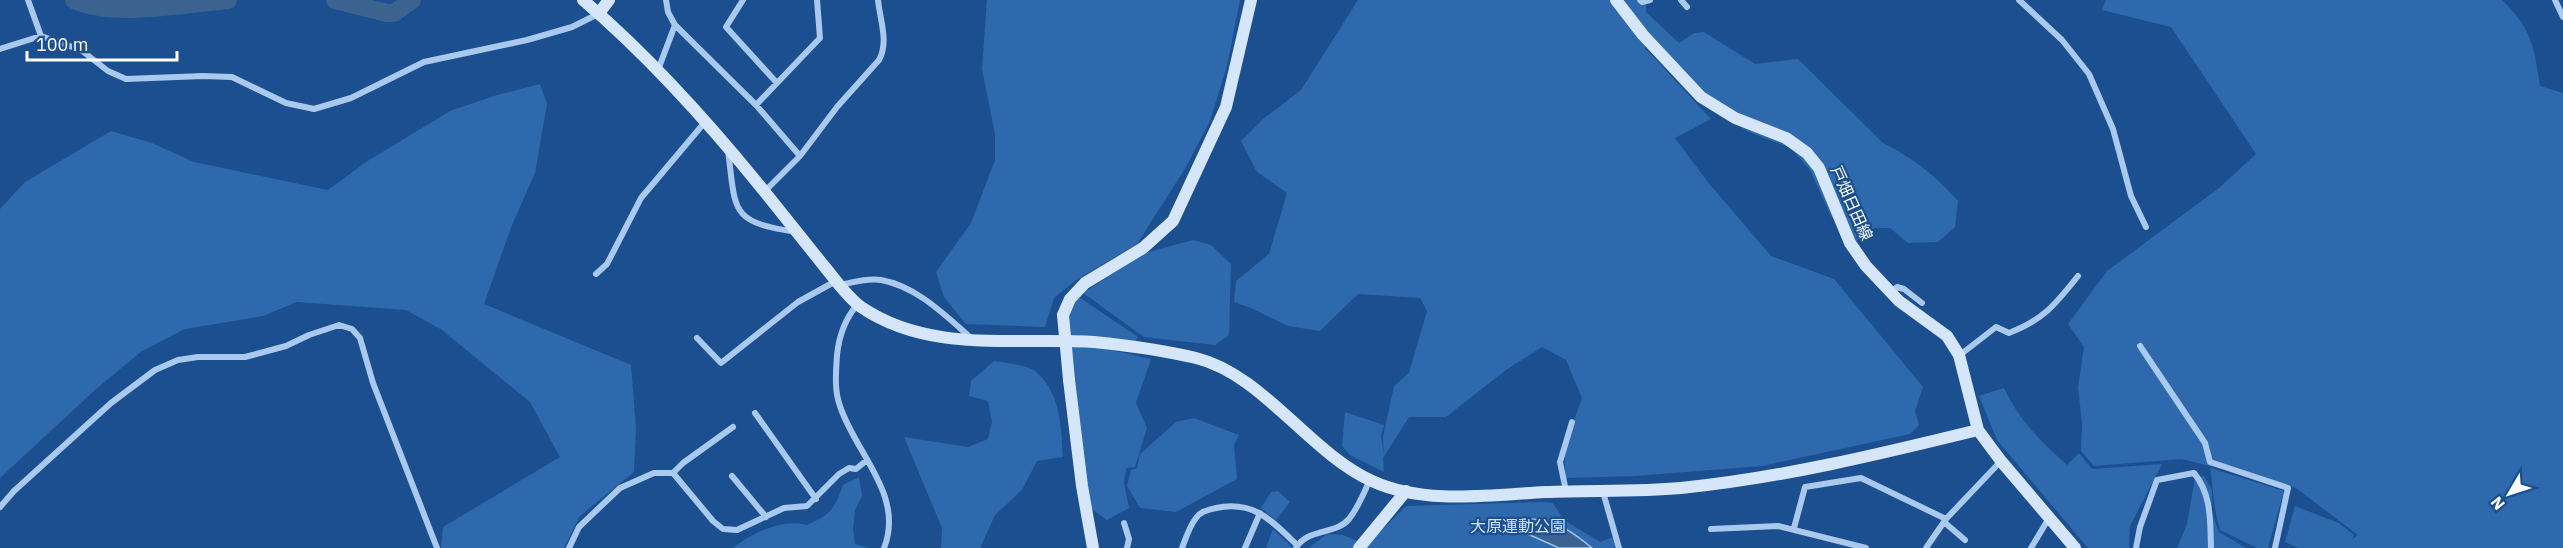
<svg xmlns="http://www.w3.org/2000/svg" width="2563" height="548" viewBox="0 0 2563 548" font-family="'IBM Plex Sans','Noto Sans JP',sans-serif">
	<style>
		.green { fill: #2e69ad }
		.water { fill: #3c6290; stroke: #9cc4f0; stroke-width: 1.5 }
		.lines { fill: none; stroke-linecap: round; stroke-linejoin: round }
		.river { stroke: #3c6290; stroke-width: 18 }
		.street { stroke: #a9c9ee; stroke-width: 6 }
		.secondary { stroke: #d6e6fa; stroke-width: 12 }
		.secondary-bridge { stroke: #d6e6fa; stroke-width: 12 }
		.labels { text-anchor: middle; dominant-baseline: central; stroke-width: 4.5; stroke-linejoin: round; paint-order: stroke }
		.street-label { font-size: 16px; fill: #fff; stroke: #1b4f8f }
		.park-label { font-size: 16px; fill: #cfe3fa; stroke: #1b4f8f }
	</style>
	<rect width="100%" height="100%" fill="#1b4f8f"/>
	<!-- green -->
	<path class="green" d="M987,0h253l-13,66 -17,55 -24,46 -49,77 -61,36 -22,18 -9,29 -79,-3 -22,-27 -8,-25 35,-49 24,-63v-26l-13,-65z
		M1358,0h288v12l33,31 15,-10 10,-1 51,32 43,-5 85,84c30,15 53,33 75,58l-3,26 -17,15 -30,1 -18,-15h-15l-20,14 -24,-26 -21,-46 -19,-22 -42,-16 -42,-25 -62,-65v6l66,71 -36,19 32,43 64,75 63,23 89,108 -8,24 4,14 -9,9 -148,32 -127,10 -69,2c-5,-29 7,-54 16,-80l-16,-38 -24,-13 -36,23 -60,47h-37l-26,41 1,14 -34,-17 -8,-9 3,-34 39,13 -3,10 3,20 -1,-18 11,-51 15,-13 18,-62 -7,-13 -62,-4 -38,37 -32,-5 -37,-18 -17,-6 2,-21 33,-27 18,-61 -30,-21 -16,-31 22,-22 38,-29z
		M2106,0h396c30,29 32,46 38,86l23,7v455h-264l-14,-6 10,-36 44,17 15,12 -2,4 6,-4 -62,-47 -114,-29 -88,7 -13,-15 1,-28 -4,-36 6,-40 -16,-23 39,-53 112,-83 37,-34 -85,-127 -69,-17z
		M540,84l7,20 -12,69 -23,52 -28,79 147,61 5,63 -2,44 -54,44 -16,32h-123l2,-21 117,-70 -30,-55 -88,-72 -36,-20 -109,-8 -34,14 -78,13 -43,22 -46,38 -96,89v-269l25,-27 86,-51 41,12 42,19 134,28 38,-28 84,-51 47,-16z
		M1193,240l18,5 20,19 -2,71 -14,10 -71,-8 -61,-44 62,-40z
		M1079,297l59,40 -4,7 -64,-8 -2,-21z
		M1070,347h27l54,12 -15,44 11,25 -12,39 -9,1 -2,15 5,25 -22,12 -18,-13z
		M994,361c12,2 32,4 41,10 26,21 26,56 28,86l-26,4 -15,29 -27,25 -15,33h-39l1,-20 -38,-91 64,10 20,-8 4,-17 -4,-21 -19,-5 2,-15z
		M2004,388c15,32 37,54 63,77l12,-12 13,16 70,-5 -32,62 -1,22h-41l-91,-108 -18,-44z
		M1194,418l45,17 -5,10 3,34 -61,33 -36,-4 -13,-22 4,-16 6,-2 3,-14 36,-32z
		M2210,468l74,23 -16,57h-11l-37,-18c-7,-21 -6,-39 -10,-62z
		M2204,476l8,14v23l7,19 27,16h-69l10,-24 8,-46z
		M859,477l3,19 -7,14 -2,19 2,15 14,4h-136c19,-15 50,-30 74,-23 24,-11 27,-15 36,-40z
		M1278,491l12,11 -14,18 -15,-12 10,-16z
		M1541,502l12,1 11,17 36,22 18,-7 4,13h-313l18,-14 16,1 24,10 39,-39z
		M1273,529l20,19h-27z"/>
	<!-- water -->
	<path class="water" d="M1492,518c49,1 61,-3 100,30h-33z"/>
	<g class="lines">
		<!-- river -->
		<path class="river" d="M74,0c40,18 110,4 154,0
			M335,0l52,13h7l18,-13"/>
		<!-- street -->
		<path class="street" d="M28,0l13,36
			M666,0l2,12 7,13 81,80 44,51
			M743,0l-17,27 51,56
			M1640,0l2,2 8,-2
			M1681,0l6,7
			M2019,0l43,40 27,34 24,55 18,67 15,31
			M2555,0l8,17
			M0,49l41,-13 40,14 27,21 18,8 77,-3 29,1 54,26 28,6 37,-11 73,-36 103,-22 45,-13 26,-13
			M658,70l17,-45
			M756,105l64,-67 -3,-38
			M728,150c8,62 1,72 69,82
			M765,191l35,-35 37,-49 42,-47c10,-18 1,-40 -1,-60
			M596,274l11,-10 34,-66 64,-76
			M840,285c14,-3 28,-7 41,-5 35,6 64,35 89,57
			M1891,292l6,-5 7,2 18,14
			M857,305c-12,14 -18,31 -20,50 -1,17 -3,35 3,51 15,47 65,89 44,142
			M697,338l24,25 77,-61 38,-21
			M2140,346l65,97 5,19 78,26 -13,60
			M1960,355l36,-28 13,6c34,-13 46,-28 69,-57
			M755,413l61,86
			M673,473l10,-10 50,-36
			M732,476l34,41
			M1566,491l-6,-29 12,-40
			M1603,492l16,56
			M0,507l14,-16 97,-88 44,-33 23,-10 20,-3h47l41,-11 23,-11 30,-10 13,4 8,9 13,45 64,165
			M1944,522l21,18
			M1124,523l5,16 -2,9
			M1794,528l11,-41 56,-9 85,41
			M1711,529l67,-3 88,22
			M569,548l10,-21 41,-39 34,-15h19l40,48 10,8 14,1 47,-22 23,-2 32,-32 10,-6 7,1 11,-9
			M1182,548c4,-10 7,-21 14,-30 5,-7 12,-8 20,-10 38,-8 56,13 81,37
			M1245,548l15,-35
			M1296,548c11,-20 40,-13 53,-29 9,-11 15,-27 21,-39
			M1926,548l20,-29 55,-58
			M2031,548l18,-30
			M2136,548l4,-21 17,-47 37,-7c18,22 16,48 17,75"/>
		<!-- secondary -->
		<path class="secondary" d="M583,0c67,57 126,123 181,191 20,25 40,50 60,75 11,13 23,31 37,41 69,47 155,30 233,35 30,3 72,9 102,16 66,16 114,95 176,123 52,24 118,14 173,11 45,-2 91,0 136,-4 100,-10 199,-34 297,-58
			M1616,0l27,35 58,62 34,21 51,20 21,15 12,15 31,75 16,23 33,35 48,35 12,19 19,75 23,31 74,87
			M599,13l10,-13
			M1063,315l7,-16 15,-16 58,-35 30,-27 53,-114 25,-107
			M1069,380l13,106 11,62
			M1359,548l47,-57"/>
		<!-- secondary-bridge -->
		<path class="secondary-bridge" d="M1063,315l6,65"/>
	</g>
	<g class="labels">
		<!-- street labels -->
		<g class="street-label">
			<text transform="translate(1852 203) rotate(66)">戸畑日田線</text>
		</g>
		<!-- park labels -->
		<g class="park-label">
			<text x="1518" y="526">大原運動公園</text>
		</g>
	</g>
	<!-- north arrow -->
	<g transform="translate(2509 494) rotate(231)" stroke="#1b4f8f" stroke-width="4.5" paint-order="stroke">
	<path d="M0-4.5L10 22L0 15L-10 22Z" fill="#ffffff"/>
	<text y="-9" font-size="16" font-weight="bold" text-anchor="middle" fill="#ffffff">N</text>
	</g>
	<!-- scale -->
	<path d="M27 51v9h150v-9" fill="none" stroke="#ffffff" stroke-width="3"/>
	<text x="36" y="51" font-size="18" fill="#ffffff" stroke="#1b4f8f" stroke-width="4.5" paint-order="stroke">100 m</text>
</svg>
